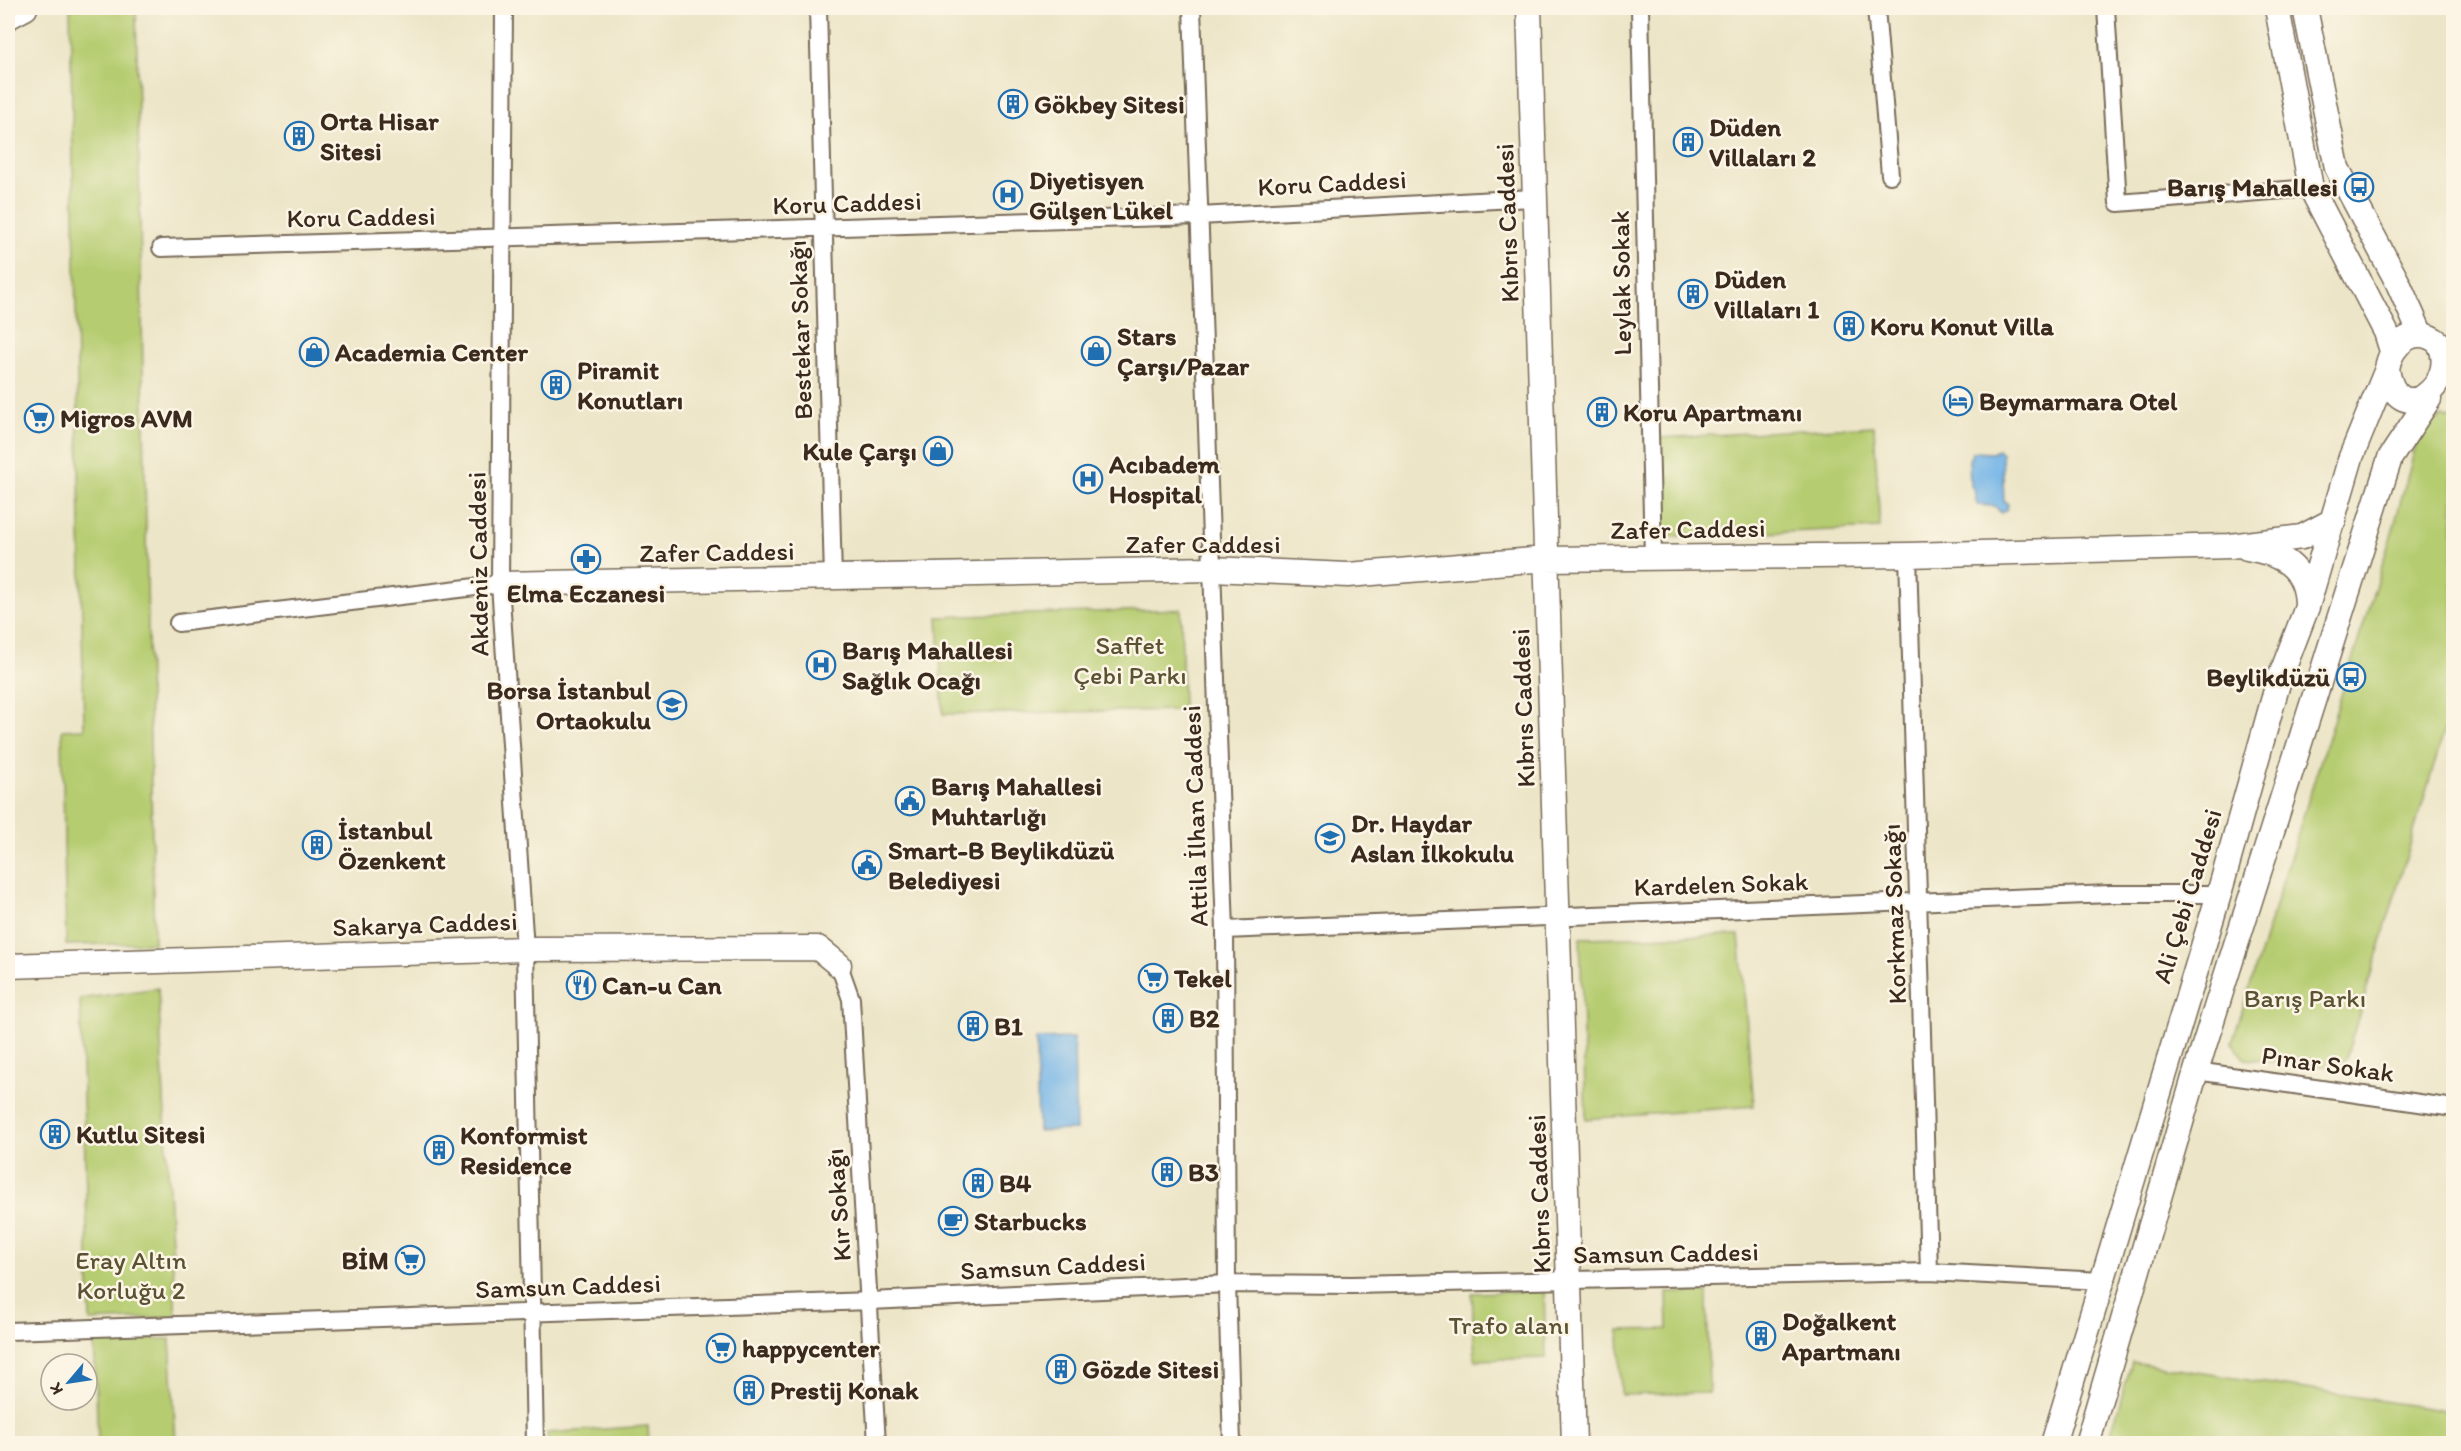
<svg xmlns="http://www.w3.org/2000/svg" width="2461" height="1451" viewBox="0 0 2461 1451" font-family="Itim,sans-serif">
	<style>
		.green { fill: #b5cc70; stroke: #787b47; stroke-width: 1.5 }
		.water { fill: #72b4e7; stroke: #566f82; stroke-width: 1.5 }
		.lines { fill: none; stroke-linecap: round; stroke-linejoin: round }
		.street-casing { stroke: #796b59; stroke-width: 20 }
		.secondary-casing { stroke: #796b59; stroke-width: 27 }
		.street { stroke: #fff; stroke-width: 16 }
		.secondary { stroke: #fff; stroke-width: 24 }
		.labels { text-anchor: middle; dominant-baseline: central; stroke-width: 5; stroke-linejoin: round; paint-order: stroke }
		.poi-label { font-size: 26px; font-weight: bold; fill: #3b2a1e; stroke: #fcf5e5; text-anchor: start }
		.street-label { font-size: 26px; fill: #3b2a1e; stroke: #fcf5e5 }
		.park-label { font-size: 26px; fill: #5a5232; stroke: #fcf5e5 }
	</style>
	<rect width="100%" height="100%" fill="#fcf5e5"/>
	<filter id="ink" filterUnits="userSpaceOnUse"><feTurbulence type="fractalNoise" baseFrequency=".0167" numOctaves="2"/><feDisplacementMap in="SourceGraphic" scale="12" xChannelSelector="R" yChannelSelector="G"/><feConvolveMatrix kernelMatrix="1 2 1 2 8 2 1 2 1" color-interpolation-filters="sRGB"/></filter>
	<filter id="wash" filterUnits="userSpaceOnUse"><feTurbulence type="fractalNoise" baseFrequency=".008" numOctaves="4" result="noise"/><feDisplacementMap in="SourceGraphic" scale="24" xChannelSelector="R" yChannelSelector="G"/><feGaussianBlur stdDeviation="1.35" result="paint"/><feColorMatrix in="noise" values="0 0 0 0 0 0 0 0 0 0 0 0 0 0 0 0 0 1.4 0 .05"/><feComposite in="paint" operator="in"/></filter>
	<g filter="url(#wash)">
		<rect width="100%" height="100%" fill="#ece5c7"/>
		<!-- green -->
		<path class="green" d="M70,8h66l18,935 -88,2 -4,-215 22,-1z
			M2442,416l11,3v283l-110,366 -97,-9 -14,-16 161,-513 27,-100z
			M1874,426l6,102 -216,9 -5,-99z
			M1181,609l2,101 -240,4 -5,-97z
			M1739,935l15,171 -168,13 -6,-181z
			M158,988l18,329 -86,4 -10,-322z
			M1544,1291l2,67 -71,2 -3,-67z
			M1707,1292l2,101 -88,2 -2,-65 49,-1 -1,-36z
			M94,1339h76l6,104h-78z
			M2132,1362l321,50v31h-345z
			M648,1426l1,17h-101l-1,-10z"/>
		<!-- water -->
		<path class="water" d="M1998,450l4,4 2,47 4,3 -1,5 -6,4 -6,-7 -18,-1 -3,-16 -4,-4 -1,-25 4,-8 19,1z
			M1074,1038l2,92 -38,1 -2,-92z"/>
	</g>
	<g filter="url(#ink)">
		<g class="lines">
			<!-- street casing -->
			<g class="street-casing">
				<path id="street" d="M504,8l-4,576 25,365 10,495
					M818,8l15,571
					M1192,8l33,922 2,354 5,160
					M1640,8l13,550
					M1876,8l14,167
					M2106,8l12,195 193,-15
					M161,248l1038,-32 336,-18
					M1908,555l21,717
					M178,623l322,-39
					M1225,930l885,-36h109
					M839,965l12,34 26,445
					M2196,1071l258,37
					M8,1331l862,-30 357,-17 125,1 577,-13 173,9"/>
			</g>
			<!-- secondary casing -->
			<g class="secondary-casing">
				<path id="secondary" d="M1529,8l45,1436
					M2277,8l34,180 75,144 6,19
					M2305,8l32,160 61,115 23,52
					M8,17l17,-9
					M2247,548c34,6 59,18 60,56
					M500,584l712,-15 136,6 198,-16 362,-4 322,-9 72,-9 32,-17
					M8,966l517,-17 293,-1 21,17
					M2053,1444l166,-550 59,-211 29,-76 44,-150 36,-88c3,-25 29,-46 52,-26 22,40 -42,91 -52,26
					M2087,1444l109,-373 194,-613 39,-59"/>
			</g>
			<!-- street -->
			<use href="#street" class="street"/>
			<!-- secondary -->
			<use href="#secondary" class="secondary"/>
		</g>
	</g>
	<!-- icons -->
	<defs>
		<g id="building-ring" transform="scale(1.5)"><circle r="9.5" fill="#fcf5e5" stroke="#1f6fb2" stroke-width="1.5"/><path d="M-4-6H4V6H1V3H-1V6H-4ZM-2.5-4.3h1.7v1.8h-1.7ZM.8-4.3h1.7v1.8H.8ZM-2.5-1h1.7V.8h-1.7ZM.8-1h1.7V.8H.8Z" fill="#1f6fb2"/></g>
		<g id="bus-ring" transform="scale(1.5)"><circle r="9.5" fill="#fcf5e5" stroke="#1f6fb2" stroke-width="1.5"/><path d="M-5-6H5V4H4V6H2V4H-2V6H-4V4H-5ZM-3.5-4V0h7V-4ZM-3.5 1.2v1.5H-2V1.2ZM2 1.2v1.5H3.5V1.2Z" fill="#1f6fb2"/></g>
		<g id="hospital-ring" transform="scale(1.5)"><circle r="9.5" fill="#fcf5e5" stroke="#1f6fb2" stroke-width="1.5"/><path d="M-5-5h3v3.5h4V-5h3V5h-3V1.5h-4V5h-3Z" fill="#1f6fb2"/></g>
		<g id="shop-ring" transform="scale(1.5)"><circle r="9.5" fill="#fcf5e5" stroke="#1f6fb2" stroke-width="1.5"/><path d="M-5-2.5h2.3a2.7 3.5 0 0 1 5.4 0H5L5.5 6h-11ZM-1.5-2.5h3a1.5 2.3 0 0 0-3 0Z" fill="#1f6fb2"/></g>
		<g id="hotel-ring" transform="scale(1.5)"><circle r="9.5" fill="#fcf5e5" stroke="#1f6fb2" stroke-width="1.5"/><path d="M-6-4.5h1.5V1H6V5H4.5V3h-9V5H-6ZM-4 0a1.8 1.8 0 1 1 3.6 0ZM.5 0V-2.5h3Q6-2.5 6 0Z" fill="#1f6fb2"/></g>
		<g id="supermarket-ring" transform="scale(1.5)"><circle r="9.5" fill="#fcf5e5" stroke="#1f6fb2" stroke-width="1.5"/><path d="M-6-5.5h2.5l.6 2H6L4.5 2H-2.5L-4.4-4H-6ZM-1.5 3.2a1.3 1.3 0 1 0 .1 0ZM3 3.2a1.3 1.3 0 1 0 .1 0Z" fill="#1f6fb2"/></g>
		<g id="pharmacy-ring" transform="scale(1.5)"><circle r="9.5" fill="#fcf5e5" stroke="#1f6fb2" stroke-width="1.5"/><path d="M-2-6h4v4h4v4h-4v4h-4v-4h-4v-4h4Z" fill="#1f6fb2"/></g>
		<g id="school-ring" transform="scale(1.5)"><circle r="9.5" fill="#fcf5e5" stroke="#1f6fb2" stroke-width="1.5"/><path d="M0-5L7-2L0 1L-7-2ZM-4 1L0 2.5L4 1V4Q0 6-4 4Z" fill="#1f6fb2"/></g>
		<g id="civic-ring" transform="scale(1.5)"><circle r="9.5" fill="#fcf5e5" stroke="#1f6fb2" stroke-width="1.5"/><path d="M-.6-6.5H3V-4.5H.6V-3L4-1V1h2V6H-6V1h2V-1L-.6-3ZM-1.2 2.5V6h2.4V2.5Z" fill="#1f6fb2"/></g>
		<g id="restaurant-ring" transform="scale(1.5)"><circle r="9.5" fill="#fcf5e5" stroke="#1f6fb2" stroke-width="1.5"/><path d="M-5-6h1v4h1v-4h1v4h1v-4h1v5L-1.5 .5V6h-2V.5L-5-1ZM5-6V6H3V1.5H1.5Q1.5-4 5-6Z" fill="#1f6fb2"/></g>
		<g id="cafe-ring" transform="scale(1.5)"><circle r="9.5" fill="#fcf5e5" stroke="#1f6fb2" stroke-width="1.5"/><path d="M-5.5-4.5H6V0H3Q3 3.5 0 3.5H-2.5Q-5.5 3.5-5.5 0ZM3-3.2v2h1.7v-2ZM-6 4.5H4V6H-6Z" fill="#1f6fb2"/></g>
	</defs>
	<g fill-rule="evenodd">
		<use href="#building-ring" x="1013" y="104"/>
		<use href="#building-ring" x="299" y="136"/>
		<use href="#building-ring" x="1688" y="142"/>
		<use href="#bus-ring" x="2359" y="187"/>
		<use href="#hospital-ring" x="1008" y="195"/>
		<use href="#building-ring" x="1693" y="294"/>
		<use href="#building-ring" x="1849" y="326"/>
		<use href="#shop-ring" x="1096" y="351"/>
		<use href="#shop-ring" x="314" y="352"/>
		<use href="#building-ring" x="556" y="385"/>
		<use href="#hotel-ring" x="1958" y="401"/>
		<use href="#building-ring" x="1602" y="412"/>
		<use href="#supermarket-ring" x="39" y="418"/>
		<use href="#shop-ring" x="938" y="451"/>
		<use href="#hospital-ring" x="1088" y="479"/>
		<use href="#pharmacy-ring" x="586" y="559"/>
		<use href="#hospital-ring" x="821" y="665"/>
		<use href="#bus-ring" x="2351" y="677"/>
		<use href="#school-ring" x="672" y="705"/>
		<use href="#civic-ring" x="910" y="801"/>
		<use href="#school-ring" x="1330" y="838"/>
		<use href="#building-ring" x="317" y="845"/>
		<use href="#civic-ring" x="867" y="865"/>
		<use href="#supermarket-ring" x="1153" y="978"/>
		<use href="#restaurant-ring" x="581" y="985"/>
		<use href="#building-ring" x="1168" y="1018"/>
		<use href="#building-ring" x="973" y="1026"/>
		<use href="#building-ring" x="55" y="1134"/>
		<use href="#building-ring" x="439" y="1150"/>
		<use href="#building-ring" x="1167" y="1172"/>
		<use href="#building-ring" x="978" y="1183"/>
		<use href="#cafe-ring" x="953" y="1221"/>
		<use href="#supermarket-ring" x="410" y="1260"/>
		<use href="#building-ring" x="1761" y="1336"/>
		<use href="#supermarket-ring" x="721" y="1348"/>
		<use href="#building-ring" x="1061" y="1369"/>
		<use href="#building-ring" x="749" y="1390"/>
	</g>
	<g class="labels">
		<!-- poi labels -->
		<g class="poi-label">
			<text x="1034" y="104">Gökbey Sitesi</text>
			<text x="320" y="121">Orta Hisar<tspan x="320" dy="30">Sitesi</tspan></text>
			<text x="1709" y="127">Düden<tspan x="1709" dy="30">Villaları 2</tspan></text>
			<text x="1029" y="180">Diyetisyen<tspan x="1029" dy="30">Gülşen Lükel</tspan></text>
			<text x="2338" y="187" text-anchor="end">Barış Mahallesi</text>
			<text x="1714" y="279">Düden<tspan x="1714" dy="30">Villaları 1</tspan></text>
			<text x="1870" y="326">Koru Konut Villa</text>
			<text x="1117" y="336">Stars<tspan x="1117" dy="30">Çarşı/Pazar</tspan></text>
			<text x="335" y="352">Academia Center</text>
			<text x="577" y="370">Piramit<tspan x="577" dy="30">Konutları</tspan></text>
			<text x="1979" y="401">Beymarmara Otel</text>
			<text x="1623" y="412">Koru Apartmanı</text>
			<text x="60" y="418">Migros AVM</text>
			<text x="917" y="451" text-anchor="end">Kule Çarşı</text>
			<text x="1109" y="464">Acıbadem<tspan x="1109" dy="30">Hospital</tspan></text>
			<text x="586" y="593" text-anchor="middle">Elma Eczanesi</text>
			<text x="842" y="650">Barış Mahallesi<tspan x="842" dy="30">Sağlık Ocağı</tspan></text>
			<text x="2330" y="677" text-anchor="end">Beylikdüzü</text>
			<text x="651" y="690" text-anchor="end">Borsa İstanbul<tspan x="651" dy="30">Ortaokulu</tspan></text>
			<text x="931" y="786">Barış Mahallesi<tspan x="931" dy="30">Muhtarlığı</tspan></text>
			<text x="1351" y="823">Dr. Haydar<tspan x="1351" dy="30">Aslan İlkokulu</tspan></text>
			<text x="338" y="830">İstanbul<tspan x="338" dy="30">Özenkent</tspan></text>
			<text x="888" y="850">Smart-B Beylikdüzü<tspan x="888" dy="30">Belediyesi</tspan></text>
			<text x="1174" y="978">Tekel</text>
			<text x="602" y="985">Can-u Can</text>
			<text x="1189" y="1018">B2</text>
			<text x="994" y="1026">B1</text>
			<text x="76" y="1134">Kutlu Sitesi</text>
			<text x="460" y="1135">Konformist<tspan x="460" dy="30">Residence</tspan></text>
			<text x="1188" y="1172">B3</text>
			<text x="999" y="1183">B4</text>
			<text x="974" y="1221">Starbucks</text>
			<text x="389" y="1260" text-anchor="end">BİM</text>
			<text x="1782" y="1321">Doğalkent<tspan x="1782" dy="30">Apartmanı</tspan></text>
			<text x="742" y="1348">happycenter</text>
			<text x="1082" y="1369">Gözde Sitesi</text>
			<text x="770" y="1390">Prestij Konak</text>
		</g>
		<!-- street labels -->
		<g class="street-label">
			<text transform="translate(1332 183) rotate(-3)">Koru Caddesi</text>
			<text transform="translate(847 203) rotate(-2)">Koru Caddesi</text>
			<text transform="translate(361 217) rotate(-1)">Koru Caddesi</text>
			<text transform="translate(1507 223) rotate(-92)">Kıbrıs Caddesi</text>
			<text transform="translate(1621 283) rotate(-91)">Leylak Sokak</text>
			<text transform="translate(800 330) rotate(-92)">Bestekar Sokağı</text>
			<text transform="translate(1688 529) rotate(-1)">Zafer Caddesi</text>
			<text x="1203" y="544">Zafer Caddesi</text>
			<text transform="translate(717 552) rotate(-1)">Zafer Caddesi</text>
			<text transform="translate(478 564) rotate(-91)">Akdeniz Caddesi</text>
			<text transform="translate(1523 708) rotate(-92)">Kıbrıs Caddesi</text>
			<text transform="translate(1195 816) rotate(-92)">Attila İlhan Caddesi</text>
			<text transform="translate(1721 884) rotate(-2)">Kardelen Sokak</text>
			<text transform="translate(2187 896) rotate(-73)">Ali Çebi Caddesi</text>
			<text transform="translate(1894 914) rotate(-92)">Korkmaz Sokağı</text>
			<text transform="translate(425 924) rotate(-2)">Sakarya Caddesi</text>
			<text transform="translate(2328 1064) rotate(8)">Pınar Sokak</text>
			<text transform="translate(1539 1194) rotate(-92)">Kıbrıs Caddesi</text>
			<text transform="translate(838 1205) rotate(-94)">Kır Sokağı</text>
			<text transform="translate(1666 1253) rotate(-1)">Samsun Caddesi</text>
			<text transform="translate(1053 1266) rotate(-3)">Samsun Caddesi</text>
			<text transform="translate(568 1286) rotate(-2)">Samsun Caddesi</text>
		</g>
		<!-- park labels -->
		<g class="park-label">
			<text x="1130" y="645">Saffet<tspan x="1130" dy="30">Çebi Parkı</tspan></text>
			<text x="2305" y="998">Barış Parkı</text>
			<text x="131" y="1260">Eray Altın<tspan x="131" dy="30">Korluğu 2</tspan></text>
			<text x="1509" y="1325">Trafo alanı</text>
		</g>
	</g>
	<!-- margin -->
	<rect width="2461" height="1451" fill="none" stroke="#fcf5e5" stroke-width="30"/>
	<!-- north arrow -->
	<g transform="translate(69 1382) rotate(241)"><circle r="28" fill="#fcf5e5" stroke="#afa495" stroke-width="1.5"/>
	<path d="M0-4.5L10 22L0 15L-10 22Z" fill="#1f6fb2"/>
	<text y="-9" font-size="16" font-weight="bold" text-anchor="middle" fill="#3b2a1e">K</text>
	</g>
</svg>
